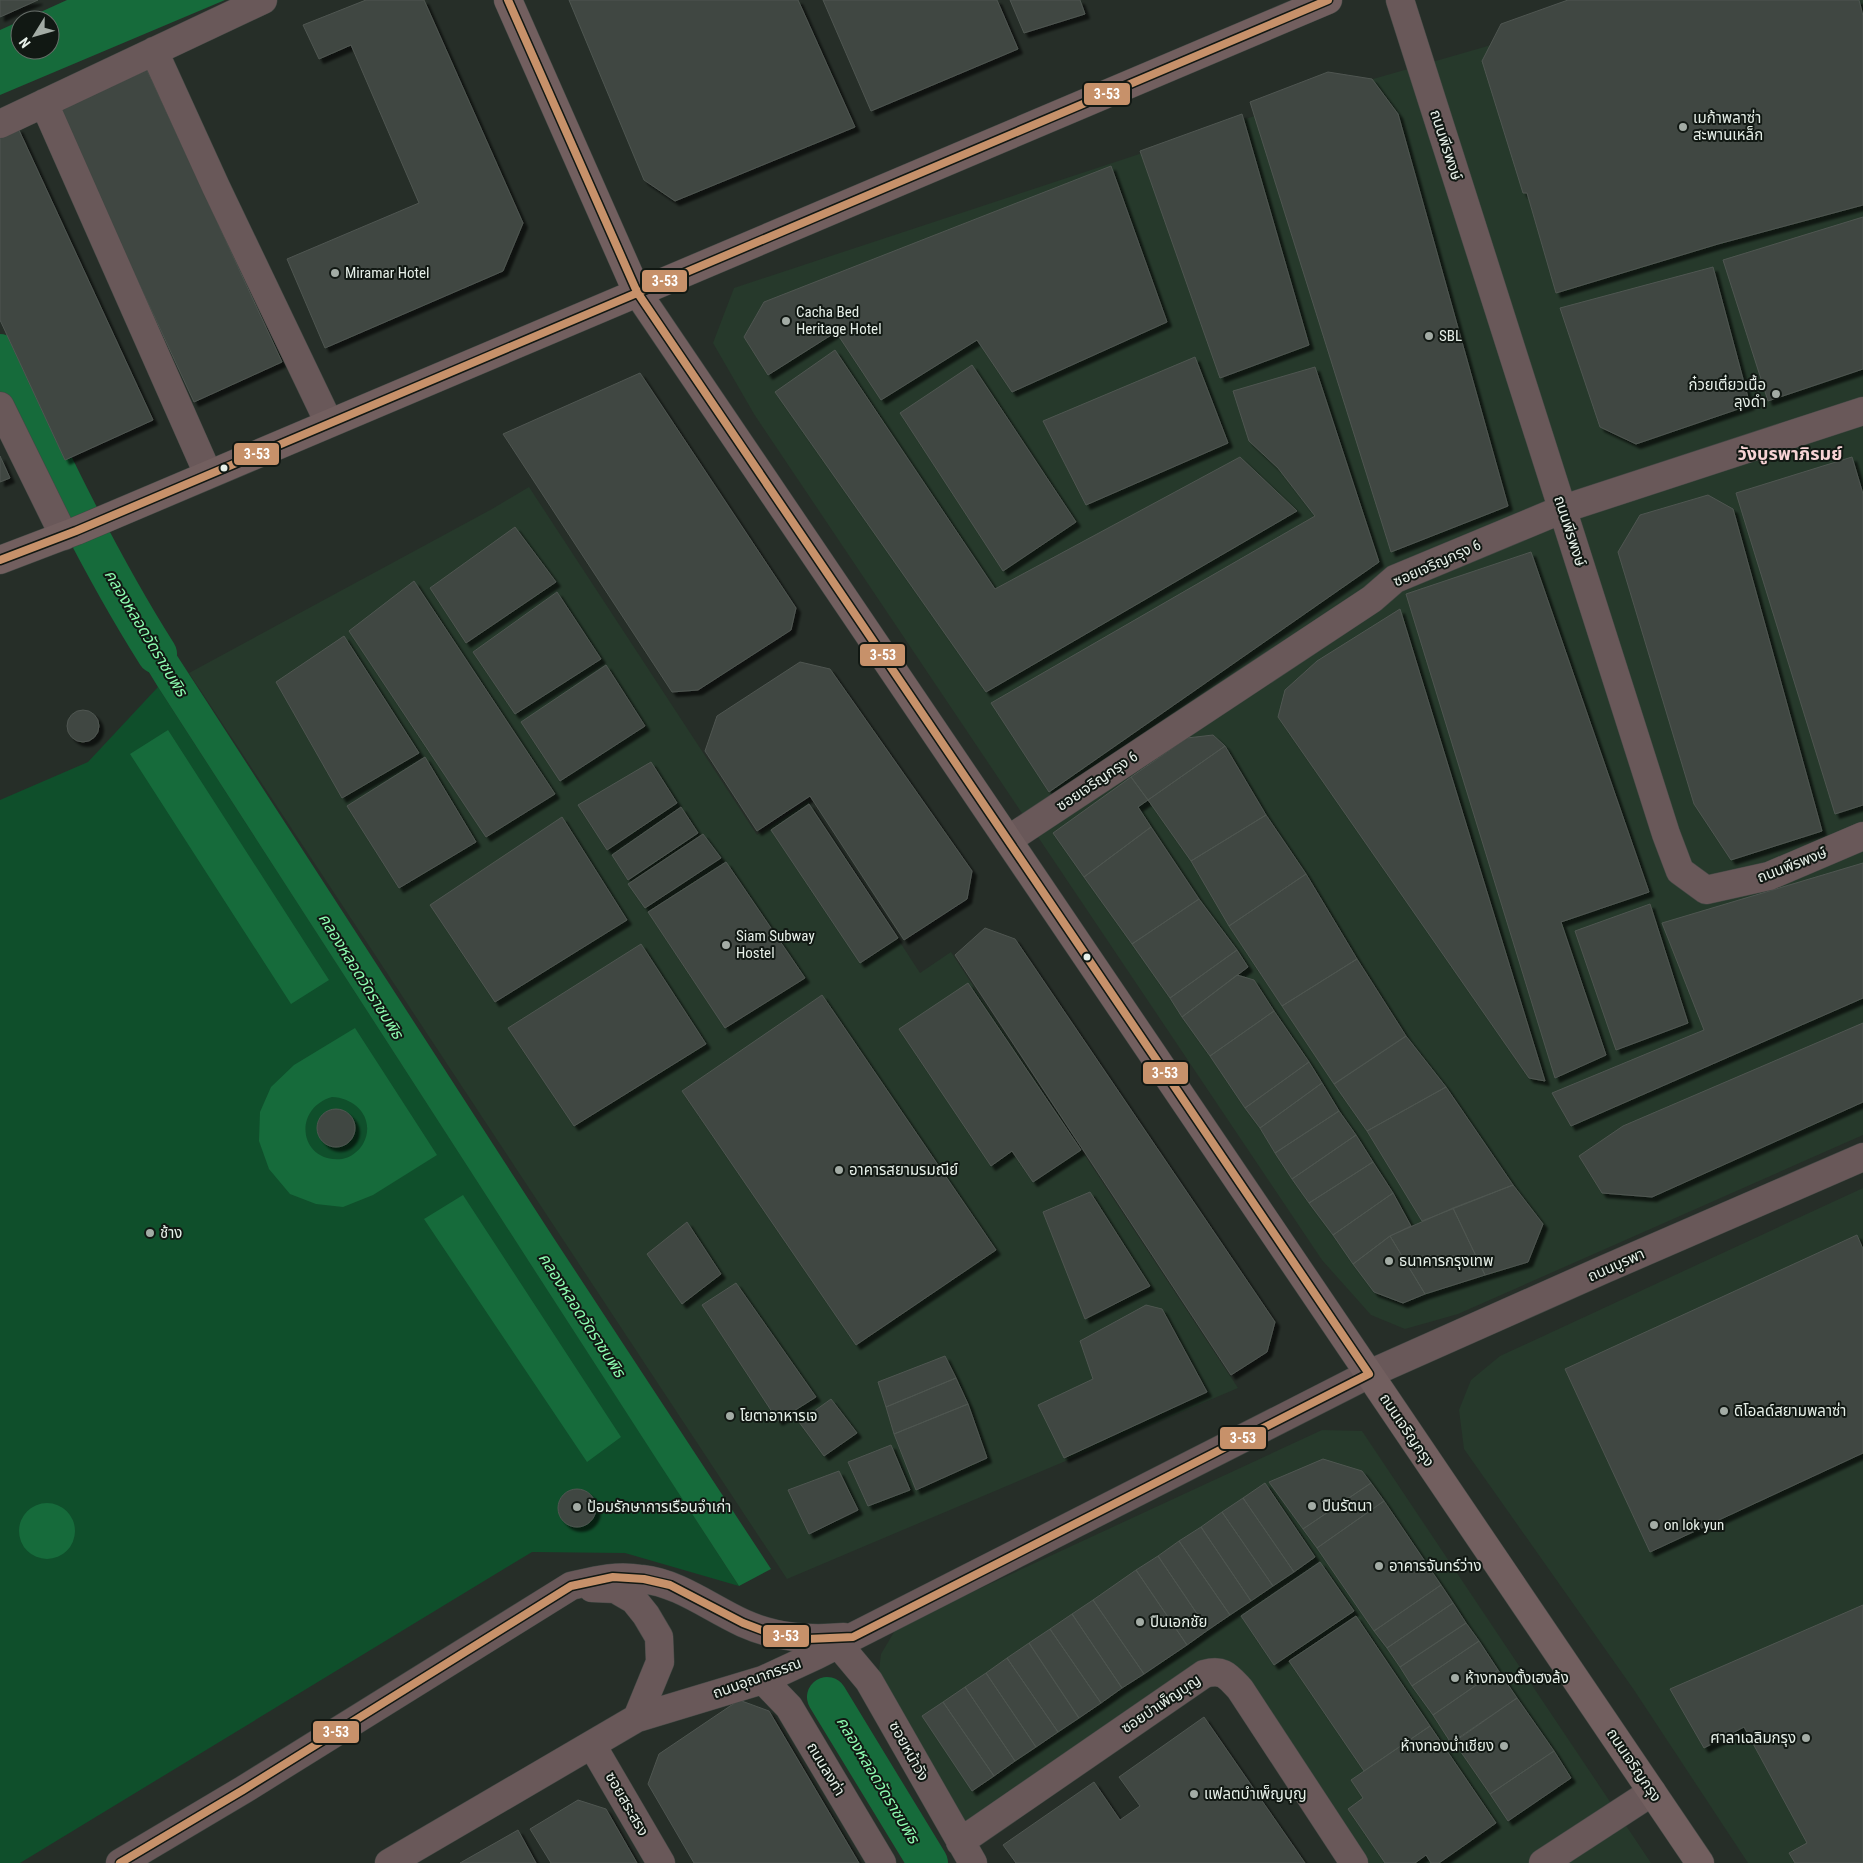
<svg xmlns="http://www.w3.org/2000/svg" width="1863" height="1863" viewBox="0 0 1863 1863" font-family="'Roboto Condensed','Noto Sans Thai',sans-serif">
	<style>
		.built { fill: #26392b }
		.green { fill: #0f4f2b }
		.water { fill: #166b3b; fill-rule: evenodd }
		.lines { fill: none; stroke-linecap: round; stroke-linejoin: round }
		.canal { stroke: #166b3b; stroke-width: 40 }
		.building { fill: #404742; stroke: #4f5651; filter: url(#shadow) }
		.minor-casing { stroke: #424844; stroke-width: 29 }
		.major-casing { stroke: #424844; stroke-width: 29 }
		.minor { stroke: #695859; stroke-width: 28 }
		.major { stroke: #725f5f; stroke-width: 28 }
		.bus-1-casing { stroke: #111813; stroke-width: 11 }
		.bus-1 { stroke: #c7916a; stroke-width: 8 }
		.poi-dot { fill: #a3aca5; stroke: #111813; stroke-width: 2 }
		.bus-dot { fill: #e7f0e9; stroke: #111813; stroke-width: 2 }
		.labels { text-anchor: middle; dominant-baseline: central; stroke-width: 4; stroke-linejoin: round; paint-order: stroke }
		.poi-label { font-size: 15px; fill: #e7f0e9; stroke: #111813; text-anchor: start }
		.street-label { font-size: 15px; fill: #e7f0e9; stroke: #111813 }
		.water-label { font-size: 16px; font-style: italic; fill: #8efdb1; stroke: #111813 }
		.quarter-label { font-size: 18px; font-weight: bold; fill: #f7d3d5; stroke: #111813 }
		.line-badge { stroke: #111813; stroke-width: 2 }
		.badge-label { font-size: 14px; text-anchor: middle; font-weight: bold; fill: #fff }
	</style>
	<defs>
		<filter id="shadow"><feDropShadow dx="4.5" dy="4.5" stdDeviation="1" flood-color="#0009"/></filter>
	</defs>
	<rect width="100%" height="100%" fill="#262e28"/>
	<!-- built -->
	<path class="built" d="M1648,0h215v1135l-405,179 -53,15 -34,-14 -49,-55 -568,-846 -41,-71 21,-55 587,-194z
		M529,487l228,348 51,-34 112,172 31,-21 287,436 -451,191 -598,-906 303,-164z
		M1863,1188v675h-115l-114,-173 -170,-241 -5,-39 12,-30 29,-24z
		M1322,1430l40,1 289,432h-290l-138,-198 -258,158 -87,-145 3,-24 16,-27z"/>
	<!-- green -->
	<path class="green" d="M158,687l581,899 -114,-33 -93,-1 -512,311h-20v-1063l88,-38z"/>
	<!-- water -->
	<path class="water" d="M67,0h158l-225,95v-65l20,-9v29h30v-30h-27z
		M143,603l410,634 218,332 -32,17 -80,-123 -501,-776 -45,-74z
		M168,730l161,250 -38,24 -161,-250z
		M355,1028l82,127 -64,40 -30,12 -27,-3 -26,-10 -21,-25 -10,-28 1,-29 11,-25 23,-22zM332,1097c25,1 44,23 31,47 -4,7 -13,14 -21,15 -42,5 -51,-50 -10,-62z
		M463,1195l158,242 -34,25 -163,-243z
		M19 1531a28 28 0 1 1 56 0a28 28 0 1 1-56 0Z"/>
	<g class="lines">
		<!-- canal -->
		<path class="canal" d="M0,354c48,101 97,205 157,300
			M827,1697l101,166"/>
	</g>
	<!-- building -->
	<path class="building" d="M0,0h38l-38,17z
		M366,0h58l99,223 -20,48 -178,77 -38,-89 132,-56 -68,-158 -32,14 -16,-34z
		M569,0h229l57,127 -180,74 -31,-21z
		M823,0h174l21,49 -147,62z
		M1010,0h70l5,14 -61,19z
		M1568,0h291l4,16v189l-145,39 -162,49 -29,-100h-4l-41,-132 19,-37z
		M147,70l135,292 -88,40 -135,-291z
		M1328,72l44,7 26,35 110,392 -117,46 -141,-450z
		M1242,114l67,231 -89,33 -80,-227z
		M18,128l135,292 -88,40 -65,-140v-183z
		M1111,166l56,156 -155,70 -35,-52 -96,60 -45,-68 -68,43 -24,-38 20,-35z
		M1863,217v152l-95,32 -45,-141z
		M1713,267l37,138 -114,39 -36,-17 -40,-119z
		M835,350l160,239 245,-132 57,54 -311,181 -211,-300z
		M1195,357l33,86 -142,62 -43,-84z
		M972,365l104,157 -73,49 -103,-158z
		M1315,367l64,195 -330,230 -58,-89 324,-187 -37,-48 -29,-27 -16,-50z
		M640,373l156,235 -5,22 -93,60 -26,2 -169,-258z
		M0,456l10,22 -10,4z
		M1852,457l11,37v311l-28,9 -99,-321z
		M1708,495l25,14 89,322 -91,29 -37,-56 -76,-252 22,-37z
		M515,527l41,55 -90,61 -36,-55z
		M1531,552l118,340 -88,30 45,133 -51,23 -149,-484z
		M414,581l141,213 -69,43 -137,-206z
		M557,592l44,67 -86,55 -42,-62z
		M1400,609l145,472 -16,-3 -251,-361 7,-27 32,-29z
		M344,636l75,117 -77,45 -66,-116z
		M800,662l30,7 142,202 -5,28 -63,41 -94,-144 -53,35 -52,-80 12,-35z
		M606,665l39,61 -85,55 -39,-59z
		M67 726a16 16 0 1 1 32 0a16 16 0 1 1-32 0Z
		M1213,735l12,11 -77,54 -17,-23 56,-39z
		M1225,746l41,69 -75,46 -43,-61z
		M425,757l51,85 -77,46 -52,-82z
		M651,762l26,41 -70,47 -29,-45z
		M1131,777l17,23 -10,7 13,20 -67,50 -31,-44z
		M809,804l89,134 -38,25 -89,-133z
		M681,807l17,26 -70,47 -16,-25z
		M1266,815l40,59 -77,52 -38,-65z
		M562,817l65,103 -132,82 -65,-97z
		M1151,827l48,72 -67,45 -48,-67z
		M703,834l18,24 -76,50 -17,-24z
		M726,862l79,116 -80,50 -77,-116z
		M1863,863v135l-292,128 -19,-33 152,-63 -42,-107z
		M1306,874l51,85 -75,47 -53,-80z
		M1199,899l38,51 -67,48 -38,-54z
		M1650,904l38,119 -72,27 -41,-119z
		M985,928l30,11 260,383 -8,30 -36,23 -276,-420z
		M641,944l65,100 -132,82 -66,-98z
		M1237,950l11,17 -66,50 -12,-19z
		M1357,959l49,77 -72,48 -52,-78z
		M1237,975l17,5 20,31 -64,45 -28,-39z
		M968,983l113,167 -48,32 -21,-31 -21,15 -92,-137z
		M822,995l174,255 -140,95 -174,-254z
		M1274,1011l35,51 -64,46 -35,-52z
		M1863,1023v79l-211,95 -50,-4 -23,-37 44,-30z
		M1406,1036l40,51 -79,44 -33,-47z
		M1309,1062l13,21 -62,45 -15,-20z
		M1322,1083l17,28 -64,42 -15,-25z
		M1446,1087l67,98 -91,36 -55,-90z
		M317 1128a19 19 0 1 1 38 0a19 19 0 1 1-38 0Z
		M1339,1111l17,24 -64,44 -17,-26z
		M1356,1135l17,27 -64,41 -17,-24z
		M1373,1162l20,31 -60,42 -24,-32z
		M1513,1185l30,39 -15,38 -43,13 -32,-67z
		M1090,1192l60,94 -65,33 -42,-107z
		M1393,1193l18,33 -21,10 -37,28 -20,-29z
		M1453,1208l32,67 -60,19 -35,-58z
		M687,1222l34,52 -39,30 -35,-50z
		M1857,1235l6,14v204l-213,99 -85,-183z
		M1390,1236l35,58 -22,9 -29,-11 -21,-28z
		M736,1283l80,114 -38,24 -76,-116z
		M1146,1305l16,4 45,83 -143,66 -26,-53 55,-26 -13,-38z
		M945,1356l11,22 -70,29 -8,-25z
		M956,1378l12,26 -74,30 -8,-27z
		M831,1399l26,34 -33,23 -25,-34z
		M968,1404l19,54 -71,32 -22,-56z
		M891,1445l19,45 -42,16 -20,-44z
		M1323,1459l39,12 9,12 -68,46 -34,-47z
		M839,1471l19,39 -49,24 -21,-44z
		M1265,1483l50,74 -21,15 -51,-74z
		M1371,1483l13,18 -67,47 -14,-19z
		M558 1508a19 19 0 1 1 38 0a19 19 0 1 1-38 0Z
		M1243,1498l51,74 -21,14 -51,-74z
		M1384,1501l57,84 -67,46 -57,-83z
		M1222,1512l51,74 -22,15 -50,-74z
		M1201,1527l50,74 -21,14 -51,-74z
		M1179,1541l51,74 -22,15 -50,-74z
		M1158,1556l50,74 -21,15 -51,-75z
		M1320,1562l34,49 -80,54 -33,-49z
		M1136,1570l51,75 -43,29 -51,-74z
		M1441,1585l12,18 -66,45 -13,-17z
		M1093,1600l51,74 -22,14 -50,-74z
		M1453,1603l13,20 -66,44 -13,-19z
		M1863,1605v258h-68l-6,-10 18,-10 -63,-116 -40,21 -34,-59z
		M1072,1614l50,74 -21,15 -51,-74z
		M1356,1616l74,110 -66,45 -75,-110z
		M1466,1623l13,18 -67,45 -12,-19z
		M1050,1629l51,74 -22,15 -50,-75z
		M1479,1641l19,29 -65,45 -21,-29z
		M1029,1643l50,75 -21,14 -51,-74z
		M1007,1658l51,74 -22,15 -50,-74z
		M1498,1670l19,28 -66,45 -18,-28z
		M986,1673l50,74 -21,14 -50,-74z
		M965,1687l50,74 -21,15 -51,-74z
		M1517,1698l37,53 -64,43 -36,-52z
		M739,1700l30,11 90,152h-165l-46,-79 11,-30z
		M943,1702l51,74 -22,15 -50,-75z
		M1204,1717l101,146h-289l-13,-18 91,-63 26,38 20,-14 -21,-29z
		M1430,1726l66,97 -57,40h-8l-5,-8 -11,8h-30l-37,-54 15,-11 -12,-18z
		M1554,1751l17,27 -63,43 -18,-27z
		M578,1800l28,9 31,54h-86l-21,-34z
		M518,1830l18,33h-76z"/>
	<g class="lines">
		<!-- minor casing -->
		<g class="minor-casing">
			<path id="minor" d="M1400,0l266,834 14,37 26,19 63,-14 94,-40
				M154,51l62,136 113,236
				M44,103l164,371
				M0,124l263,-124
				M0,406l64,130
				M1008,840l364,-241 23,-20 168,-70 300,-98
				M592,1588l23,1 19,11 12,15 13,22 1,25 -23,56
				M838,1644l31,37 104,182
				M763,1680l26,27 93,156
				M592,1745l69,118
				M960,1842l244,-168c19,-5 23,1 36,15l114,174
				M120,1863l123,-73 328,-204c26,-6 44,-11 71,-7 37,4 68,29 101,44 33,15 66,17 101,14
				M389,1863l248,-145 126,-38 54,-25 552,-281 236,-105 258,-112
				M1543,1863l109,-71"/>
		</g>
		<!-- major casing -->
		<g class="major-casing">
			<path id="major" d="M508,0l129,292 1063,1571
				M0,560l76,-29 1252,-531"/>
		</g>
		<!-- minor -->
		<use href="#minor" class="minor"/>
		<!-- major -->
		<use href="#major" class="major"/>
		<!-- bus-1 casing -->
		<g class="bus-1-casing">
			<path id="bus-1" d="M0,560l76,-29 1252,-531
				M120,1863l123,-73 328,-204 42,-9 31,2 26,6 73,38 29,11 35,5 46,-2 516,-263 -732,-1082 -129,-292"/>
		</g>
		<!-- bus-1 -->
		<use href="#bus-1" class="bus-1"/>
	</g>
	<!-- markers -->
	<g class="poi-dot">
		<circle cx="1683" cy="127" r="5"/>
		<circle cx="335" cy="273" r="5"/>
		<circle cx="786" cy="321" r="5"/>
		<circle cx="1429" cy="336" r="5"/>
		<circle cx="1776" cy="394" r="5"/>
		<circle cx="726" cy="945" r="5"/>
		<circle cx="839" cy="1170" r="5"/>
		<circle cx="150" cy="1233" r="5"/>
		<circle cx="1389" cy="1261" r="5"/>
		<circle cx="1724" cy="1411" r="5"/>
		<circle cx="730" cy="1416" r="5"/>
		<circle cx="1312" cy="1506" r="5"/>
		<circle cx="577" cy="1507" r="5"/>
		<circle cx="1654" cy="1525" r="5"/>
		<circle cx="1379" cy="1566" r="5"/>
		<circle cx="1140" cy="1622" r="5"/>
		<circle cx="1455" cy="1678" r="5"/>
		<circle cx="1806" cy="1738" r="5"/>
		<circle cx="1504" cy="1746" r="5"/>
		<circle cx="1194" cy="1794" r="5"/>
	</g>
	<g class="bus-dot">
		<circle cx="224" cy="468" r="4.5"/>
		<circle cx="1087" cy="957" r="4.5"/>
	</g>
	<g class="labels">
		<!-- poi labels -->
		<g class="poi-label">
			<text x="1693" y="118">เมก้าพลาซ่า<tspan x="1693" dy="17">สะพานเหล็ก</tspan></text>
			<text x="345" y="273">Miramar Hotel</text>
			<text x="796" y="312">Cacha Bed<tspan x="796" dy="17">Heritage Hotel</tspan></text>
			<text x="1439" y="336">SBL</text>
			<text x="1766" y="385" text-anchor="end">ก๋วยเตี๋ยวเนื้อ<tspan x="1766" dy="17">ลุงดำ</tspan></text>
			<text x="736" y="936">Siam Subway<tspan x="736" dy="17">Hostel</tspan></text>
			<text x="849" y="1170">อาคารสยามรมณีย์</text>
			<text x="160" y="1233">ช้าง</text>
			<text x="1399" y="1261">ธนาคารกรุงเทพ</text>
			<text x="1734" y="1411">ดิโอลด์สยามพลาซ่า</text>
			<text x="740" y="1416">โยตาอาหารเจ</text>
			<text x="1322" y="1506">ปืนรัตนา</text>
			<text x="587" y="1507">ป้อมรักษาการเรือนจำเก่า</text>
			<text x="1664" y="1525">on lok yun</text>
			<text x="1389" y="1566">อาคารจันทร์ว่าง</text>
			<text x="1150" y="1622">ปืนเอกชัย</text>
			<text x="1465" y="1678">ห้างทองตั้งเฮงล้ง</text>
			<text x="1796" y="1738" text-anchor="end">ศาลาเฉลิมกรุง</text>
			<text x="1494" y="1746" text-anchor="end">ห้างทองน่ำเชียง</text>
			<text x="1204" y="1794">แฟลตบำเพ็ญบุญ</text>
		</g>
		<!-- street labels -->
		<g class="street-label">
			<text transform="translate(1446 145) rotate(72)">ถนนพีรพงษ์</text>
			<text transform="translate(1570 531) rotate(72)">ถนนพีรพงษ์</text>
			<text transform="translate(1437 563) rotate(-24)">ซอยเจริญกรุง 6</text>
			<text transform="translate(1097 781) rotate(-34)">ซอยเจริญกรุง 6</text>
			<text transform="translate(1792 865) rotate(-21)">ถนนพีรพงษ์</text>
			<text transform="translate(1616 1265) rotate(-24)">ถนนบูรพา</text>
			<text transform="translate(1407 1430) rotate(56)">ถนนเจริญกรุง</text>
			<text transform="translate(757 1678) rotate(-20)">ถนนอุณากรรณ</text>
			<text transform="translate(1161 1704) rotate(-34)">ซอยบำเพ็ญบุญ</text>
			<text transform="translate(909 1751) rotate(61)">ซอยหน้าวัง</text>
			<text transform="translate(1634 1765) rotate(56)">ถนนเจริญกรุง</text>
			<text transform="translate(826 1769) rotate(59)">ถนนลงท่า</text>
			<text transform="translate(627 1804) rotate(60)">ซอยสระสรง</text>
		</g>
		<!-- water labels -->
		<g class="water-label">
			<text transform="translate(146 633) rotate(59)">คลองหลอดวัดราชบพิธ</text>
			<text transform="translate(361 976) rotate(58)">คลองหลอดวัดราชบพิธ</text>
			<text transform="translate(582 1315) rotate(57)">คลองหลอดวัดราชบพิธ</text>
			<text transform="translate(878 1780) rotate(59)">คลองหลอดวัดราชบพิธ</text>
		</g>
		<!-- quarter labels -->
		<g class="quarter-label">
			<text x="1790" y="453">วังบูรพาภิรมย์</text>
		</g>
	</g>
	<g class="line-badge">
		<rect x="1083" y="82" width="48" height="24" rx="5" fill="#c7916a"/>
		<rect x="641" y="269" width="47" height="24" rx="5" fill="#c7916a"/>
		<rect x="233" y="442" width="47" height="24" rx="5" fill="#c7916a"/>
		<rect x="859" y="643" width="47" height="24" rx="5" fill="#c7916a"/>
		<rect x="1142" y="1061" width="47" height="24" rx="5" fill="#c7916a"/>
		<rect x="1219" y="1426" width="48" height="24" rx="5" fill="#c7916a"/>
		<rect x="762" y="1624" width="48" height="24" rx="5" fill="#c7916a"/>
		<rect x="312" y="1720" width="48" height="24" rx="5" fill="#c7916a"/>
	</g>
	<g class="badge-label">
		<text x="1107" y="99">3-53</text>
		<text x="665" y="286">3-53</text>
		<text x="257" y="459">3-53</text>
		<text x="883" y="660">3-53</text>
		<text x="1165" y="1078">3-53</text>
		<text x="1243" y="1443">3-53</text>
		<text x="786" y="1641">3-53</text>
		<text x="336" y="1737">3-53</text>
	</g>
	<!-- north arrow -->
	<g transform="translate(35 35) rotate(233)"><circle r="24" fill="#111813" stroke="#676e69"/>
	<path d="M0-4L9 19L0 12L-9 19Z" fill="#a3aca5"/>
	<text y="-8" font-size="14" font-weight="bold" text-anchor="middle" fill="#e7f0e9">N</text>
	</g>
</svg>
